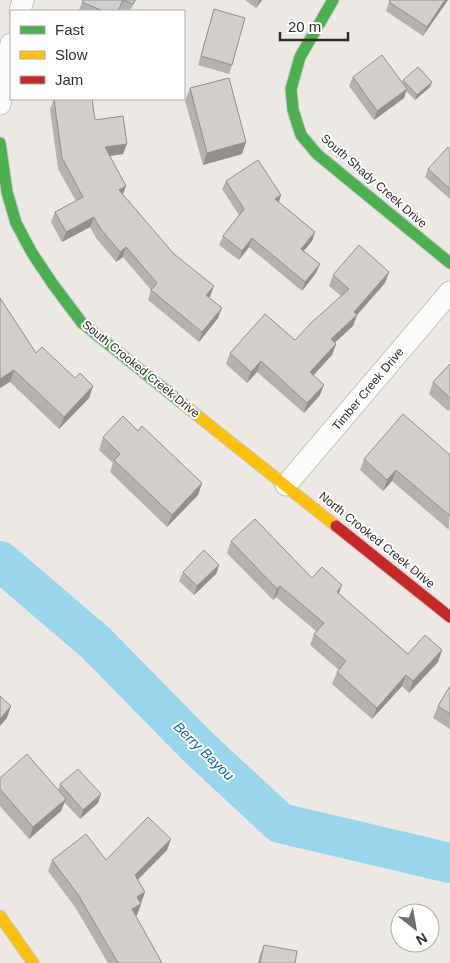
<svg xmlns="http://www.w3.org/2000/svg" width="450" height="963" viewBox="0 0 450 963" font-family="Arial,sans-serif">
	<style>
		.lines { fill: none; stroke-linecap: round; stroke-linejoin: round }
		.river { stroke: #99d6ec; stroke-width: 40 }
		.street-casing { stroke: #c5c4c5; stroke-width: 23 }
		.fast-casing { stroke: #c5c4c5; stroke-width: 13 }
		.slow-casing { stroke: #c5c4c5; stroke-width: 13 }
		.jam-casing { stroke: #c5c4c5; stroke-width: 13 }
		.street { stroke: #fcfcfb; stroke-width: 21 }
		.fast { stroke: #4caf50; stroke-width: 11 }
		.slow { stroke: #ffc107; stroke-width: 11 }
		.jam { stroke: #c62828; stroke-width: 11 }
		.wall { fill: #b4b1af }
		.shaded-wall { fill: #92908e }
		.building { fill: #d1cecb; stroke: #92908e }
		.labels { text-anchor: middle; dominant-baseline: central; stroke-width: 4; stroke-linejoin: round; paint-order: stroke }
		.street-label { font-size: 12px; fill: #2e2e2e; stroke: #fff }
		.water-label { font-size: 14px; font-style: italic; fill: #0d6fa3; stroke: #fff }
	</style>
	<rect width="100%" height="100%" fill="#ece8e4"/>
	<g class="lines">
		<!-- river -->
		<path class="river" d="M0,561l96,82 101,103 83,77 170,40"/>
		<!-- street casing -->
		<g class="street-casing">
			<path id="street" d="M20,11l3,-11
				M0,104l11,-60
				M286,485l164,-193"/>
		</g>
		<!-- fast casing -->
		<g class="fast-casing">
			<path id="fast" d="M333,0l-33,57 -9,32 2,21 8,25 16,19 133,109
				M0,143l7,49 9,31 16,30 20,30 30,40 101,81"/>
		</g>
		<!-- slow casing -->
		<g class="slow-casing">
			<path id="slow" d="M183,404l153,122
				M0,916l33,47"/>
		</g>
		<!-- jam casing -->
		<g class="jam-casing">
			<path id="jam" d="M336,526l114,91"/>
		</g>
		<!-- street -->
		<use href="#street" class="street"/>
		<!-- fast -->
		<use href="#fast" class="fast"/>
		<!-- slow -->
		<use href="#slow" class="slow"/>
		<!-- jam -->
		<use href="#jam" class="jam"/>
	</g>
	<!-- wall -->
	<path class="wall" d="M83,0h53l-6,11h-5l-5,-2 -1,2h-38l-2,-1z
		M245,0h17l-6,8z
		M448,0l-25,36 -37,-25 3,-9z
		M214,9l18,56 -3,9 -31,-9z
		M353,77l49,5 1,-2 27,7 -15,13 -9,-9 -2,7 -30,22 -25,-34z
		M190,88l56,54 -4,12 -39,11 -18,-64z
		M54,99l41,21 28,34 -13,2 13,39 87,102 -1,1 9,20 -19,24 -51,-42 3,-10 -28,-33 -7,5 -20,-24 -6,-11 -28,15 -11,-20 4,-10 21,-11 -18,-32 -8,-60z
		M450,149v50l-25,-22 3,-8z
		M226,181l55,14 -2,7 36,30 -3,9 -9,10 13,22 -14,18 -53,-44 -10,13 -20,-15 4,-9 16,-21 -17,-26z
		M389,272l-4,11 -28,32 -4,11 -18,16 1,2 -4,11 -18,20 6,20 -16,18 -47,-41 -10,11 -21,-19 4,-11 65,-13 46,-44 -12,-10 4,-11z
		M0,298l36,55 39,25 18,8 -4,12 -30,31 -49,-47z
		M450,364v46l-2,1 -19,-17 4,-12z
		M138,431l64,52 -4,12 -31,32 -57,-55 3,-9 -14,-13 4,-13z
		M450,455l-1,75 -57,-49 -9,10 -23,-21 4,-11z
		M231,541l81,37 27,16 69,60 34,-4 -4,12 -29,31 -7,-7 -30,33 -40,-35 5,-12 2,-2 -29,-25 4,-11 2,-3 -40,-34 -3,3 -46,-47z
		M219,565l-3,9 -22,21 -15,-14 4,-9z
		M450,686v43l-17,-11 5,-12z
		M0,778l58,12 2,-6 38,19 -18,16 -16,-17 -3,9 -32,28 -29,-33z
		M171,839l-4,11 -29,30 7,12 -8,23 -2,1 27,47h-54l-33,-56 -27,-36 4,-11h54z
		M264,945l31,18h-37l1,-6z"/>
	<!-- shaded-wall -->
	<path class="shaded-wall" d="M259,0h3l-6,8z
		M445,0h3l-25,36 4,-9z
		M432,82l-2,5 -15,13 2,-5z
		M407,89l-3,9 -30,22 3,-9z
		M246,142l-4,12 -39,11 4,-12z
		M127,144l-4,10 -22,3 4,-10z
		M126,186l-4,11 -3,-7z
		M281,195l-3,9 -3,-5z
		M94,217l-4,10 -28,15 4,-10z
		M315,232l-3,9 -14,17 3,-9z
		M252,238l-3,9 -10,13 3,-9z
		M126,247l-3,10 -7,5 4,-10z
		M320,264l-4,9 -14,18 3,-9z
		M389,272l-4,11 -29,33 1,-1 -4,11 -26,24 4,-11z
		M214,286l-4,11 -8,9 4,-11z
		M222,308l-4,10 -19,24 3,-10z
		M336,344l-4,11 -26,28 4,-11z
		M261,361l-4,11 -10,11 4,-11z
		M14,370l-4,12 -10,6v-9z
		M324,385l-4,10 -16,18 3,-10z
		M93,386l-4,12 -30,31 5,-12z
		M396,470l-4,11 -9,10 4,-11z
		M202,483l-4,12 -31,32 5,-12z
		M219,565l-3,9 -22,21 3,-9z
		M342,585l-4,11 -1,-4z
		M280,586l-4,11 -3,3 4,-11z
		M442,650l-4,12 -29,31 4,-12z
		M406,675l-4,11 -30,33 5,-11z
		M11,706l-4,12 -7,8v-7z
		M101,794l-3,9 -18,16 3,-9z
		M66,799l-5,12 -32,28 4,-12z
		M171,839l-4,11 -36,36 4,-11z
		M145,892l-4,11 -8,5 4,-11z
		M141,904l-4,11 -9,5 4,-11z"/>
	<!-- building -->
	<path class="building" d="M83,0h40l-5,11h-15l-21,-9z
		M123,0h12l-2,4z
		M390,0h55l-18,27 -38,-25z
		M214,9l31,9 -13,47 -31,-9z
		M382,55l25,34 -30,22 -24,-34z
		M418,67l14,15 -15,13 -14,-15z
		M229,78l17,64 -39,11 -17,-65z
		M54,99h38l3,21 28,-4 4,28 -22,3 21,39 -7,4 55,64 40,32 -8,9 16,13 -20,24 -51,-42 6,-7 -31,-36 -6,5 -20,-24 -6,-11 -28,15 -11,-20 28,-15 -21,-39z
		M448,147l2,2v40l-22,-20z
		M258,160l23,35 -6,4 40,33 -14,17 19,15 -15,18 -53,-44 -10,13 -19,-15 21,-27 -18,-28z
		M359,245l30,27 -35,40 3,3 -26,24 5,5 -26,28 14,13 -17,18 -46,-42 -10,11 -21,-19 35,-39 30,26 17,-18 37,-33 -16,-14z
		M0,298l36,55 6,-6 33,31 5,-5 13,13 -29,31 -50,-47 -14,9z
		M450,364v34l-17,-16z
		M403,414l47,41v61l-54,-46 -9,10 -23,-21z
		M123,416l15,15 4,-5 60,57 -30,32 -58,-55 6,-6 -17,-17z
		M255,519l57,59 10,-11 20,18 -5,7 71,62 17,-19 17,15 -29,31 -7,-6 -29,33 -40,-36 9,-11 -32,-27 10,-11 -44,-37 -3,3 -46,-48z
		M204,550l15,15 -22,21 -14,-14z
		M450,686v28l-12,-8z
		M0,696l11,10 -11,13z
		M27,754l39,45 -33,28 -33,-38v-11z
		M78,769l23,25 -18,16 -23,-26z
		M148,817l23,22 -36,36 10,17 -8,5 4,7 -9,5 30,54h-44l-39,-67 -27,-36 34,-26 20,26z
		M264,945l33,6 -2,12h-35z"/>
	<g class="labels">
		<!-- street labels -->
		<g class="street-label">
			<text transform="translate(374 181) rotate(41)">South Shady Creek Drive</text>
			<text transform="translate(141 369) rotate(39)">South Crooked Creek Drive</text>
			<text transform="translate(368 389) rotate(-50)">Timber Creek Drive</text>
			<text transform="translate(377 540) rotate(39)">North Crooked Creek Drive</text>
		</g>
		<!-- water labels -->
		<g class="water-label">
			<text transform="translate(204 751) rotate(44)">Berry Bayou</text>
		</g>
	</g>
	<!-- legend -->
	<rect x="10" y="10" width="175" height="90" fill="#ffffff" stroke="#ababab"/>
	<rect x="20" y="26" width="25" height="8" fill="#4caf50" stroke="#ababab"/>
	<text x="55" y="35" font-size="15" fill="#2e2e2e">Fast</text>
	<rect x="20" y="51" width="25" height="8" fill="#ffc107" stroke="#ababab"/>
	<text x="55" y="60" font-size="15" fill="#2e2e2e">Slow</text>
	<rect x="20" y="76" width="25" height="8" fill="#c62828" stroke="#ababab"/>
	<text x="55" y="85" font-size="15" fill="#2e2e2e">Jam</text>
	<!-- north arrow -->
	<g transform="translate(415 928) rotate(149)"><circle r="24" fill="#ffffff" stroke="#ababab"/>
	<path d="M0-4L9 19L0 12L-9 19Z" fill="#706f6e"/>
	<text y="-8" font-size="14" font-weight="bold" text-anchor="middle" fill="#2e2e2e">N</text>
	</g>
	<!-- scale -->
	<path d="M280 32v8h68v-8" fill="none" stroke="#2e2e2e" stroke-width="2.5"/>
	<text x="288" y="32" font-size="15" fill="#2e2e2e" stroke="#ffffff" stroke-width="4" paint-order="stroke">20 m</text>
</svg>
